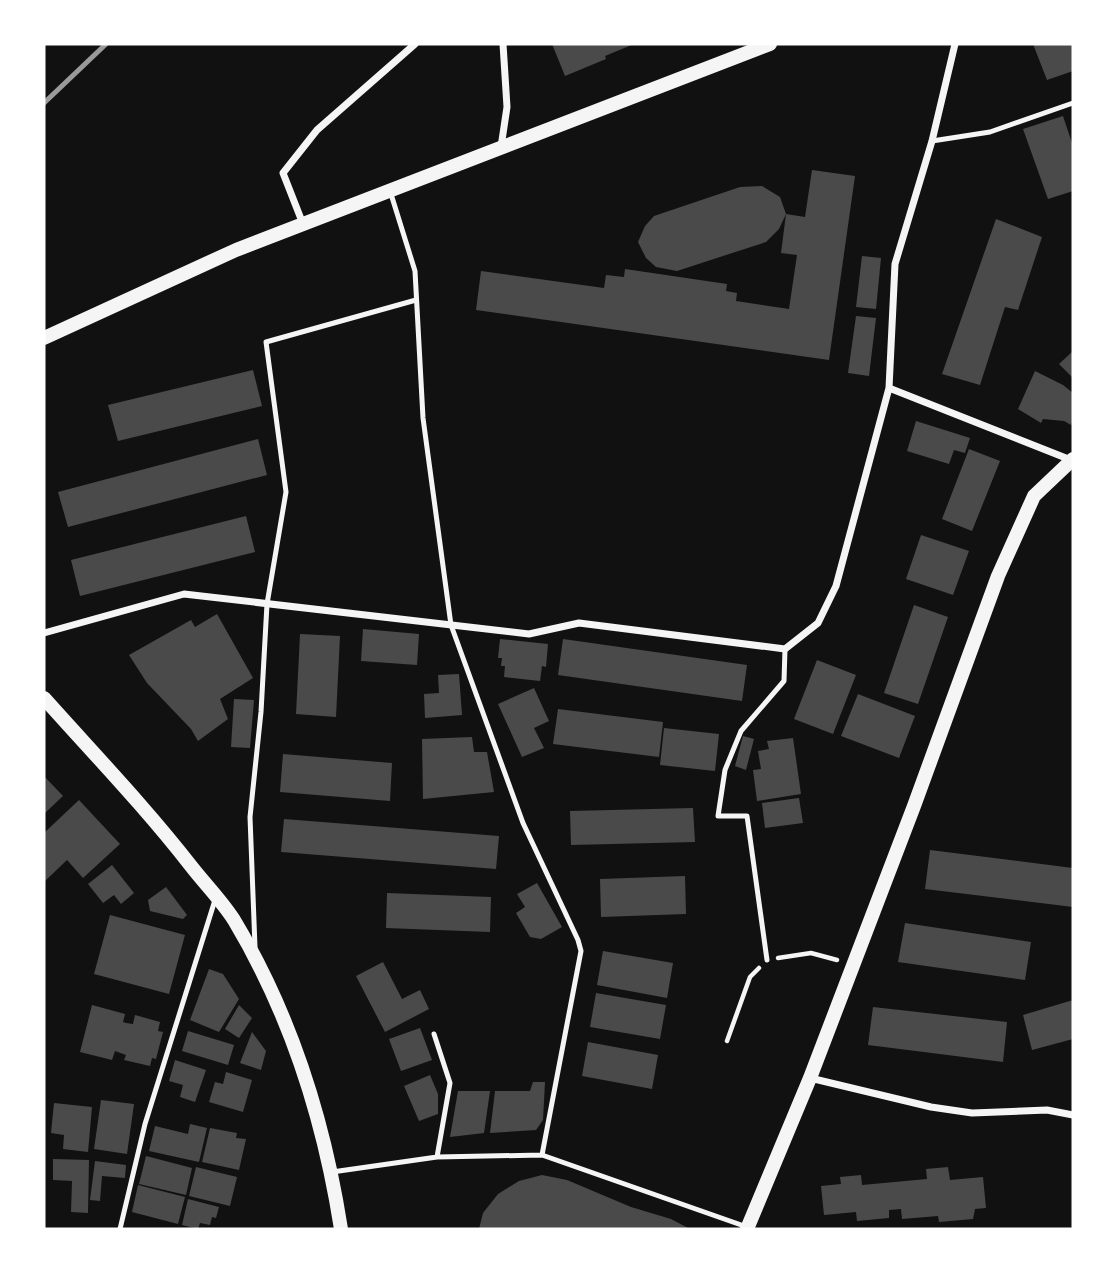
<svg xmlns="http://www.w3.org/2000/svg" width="1117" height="1273" viewBox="0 0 1117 1273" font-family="Bitter,serif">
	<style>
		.building { fill: #4a4a4a }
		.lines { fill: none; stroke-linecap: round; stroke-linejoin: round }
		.path { stroke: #f5f5f5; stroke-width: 4.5 }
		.service { stroke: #f5f5f5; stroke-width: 5 }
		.minor { stroke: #f5f5f5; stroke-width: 7 }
		.secondary { stroke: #f5f5f5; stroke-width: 14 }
		.rail { stroke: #9a9a9a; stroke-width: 5 }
	</style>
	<rect width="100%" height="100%" fill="#111"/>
	<!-- building -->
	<path class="building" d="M552,44h82l-29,12 1,3 -41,17z
		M1033,44h40v27l-26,9z
		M1063,116l10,30v45l-25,8 -25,-70z
		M812,170l43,6 -26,184 -353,-50 5,-39 123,17 2,-13 18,2 1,-8 102,15 -1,7 11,2 -1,8 53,8 8,-54 -16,-2 5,-39 19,3z
		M762,186l18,11 6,17 -7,15 -13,13 -89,29 -21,-4 -10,-9 -8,-16 7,-16 9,-10 86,-29z
		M996,219l46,18 -24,73 -13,-3 -25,78 -38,-11z
		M862,256l19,2 -5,51 -20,-2z
		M856,316l20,2 -7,58 -21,-3z
		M1073,351v27l-14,-14z
		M253,370l9,36 -144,35 -10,-36z
		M1035,371l28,14 10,8v27l-2,5 -7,-4 -21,-2 -2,4 -23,-14z
		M916,421l54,17 -5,15 -11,-3 -5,14 -42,-13z
		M258,439l9,36 -199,52 -10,-35z
		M969,449l31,12 -28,70 -30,-12z
		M246,516l9,36 -175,44 -9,-36z
		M921,535l48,16 -16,44 -47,-16z
		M914,605l34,12 -30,87 -34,-11z
		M217,614l36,64 -33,21 8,20 -30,22 -7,-12 -44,-46 -18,-28 62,-35 4,7z
		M363,629l56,5 -2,31 -56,-4z
		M300,634l40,2 -4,81 -40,-3z
		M500,639l48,5 -2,23 -4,-1 -2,15 -36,-4 1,-11h-4l1,-8h-4z
		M563,639l184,26 -5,36 -184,-26z
		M817,660l39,15 -23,59 -39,-15z
		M459,674l3,41 -37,3 -1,-24 15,-1 -1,-18z
		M534,688l15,33 -15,7 10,20 -22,9 -24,-53z
		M858,694l57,22 -16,42 -58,-22z
		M234,699l20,1 -4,48 -19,-1z
		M558,709l105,13 -4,35 -106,-13z
		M664,728l55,6 -4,37 -55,-6z
		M743,736l11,3 -8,31 -11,-4z
		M472,737l2,15h13l7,40 -71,7 -1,-60z
		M793,738l8,56 -44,7 -4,-31 8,-1 -3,-18 11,-2 -2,-8z
		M283,754l109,9 -2,38 -110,-9z
		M44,776l19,20 -19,18z
		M799,798l4,25 -38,5 -3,-25z
		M79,800l41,44 -37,34 -16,-18 -23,22v-49z
		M693,808l2,34 -124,3 -1,-34z
		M284,819l215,17 -3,33 -215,-17z
		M930,850l143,18v39l-148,-18z
		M112,865l22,28 -13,11 -7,-9 -11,8 -15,-19z
		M685,876l1,38 -85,3 -1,-38z
		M537,883l25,44 -21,12 -11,-2 -14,-24 9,-6 -8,-13z
		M166,887l21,28 -4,4 -33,-8 -2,-11z
		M387,893l104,4 -1,35 -104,-4z
		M110,915l75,20 -16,59 -75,-20z
		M905,923l126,19 -6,38 -127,-18z
		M603,951l70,12 -6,35 -70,-13z
		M383,962l19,37 18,-9 9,19 -44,23 -29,-56z
		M209,969l14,5 16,25 -20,33 -29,-12z
		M596,993l70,12 -6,34 -70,-12z
		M1073,1000v39l-41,11 -9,-35z
		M92,1005l33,9 -2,8 3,1 7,1 2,-9 25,7 -2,9 5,1 -7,27 -4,-1 -2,8 -26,-6 2,-5 -11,-4 -3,9 -32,-8z
		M239,1005l13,13 -13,20 -14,-9z
		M873,1007l134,15 -4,40 -135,-17z
		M420,1028l12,32 -31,11 -12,-32z
		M188,1031l46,14 -6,20 -46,-14z
		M252,1032l14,19 -5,19 -21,-7z
		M588,1042l70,13 -6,34 -70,-13z
		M175,1060l31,10 -11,32 -15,-5 3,-12 -14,-4z
		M226,1072l26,8 -9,32 -34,-10 6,-20 8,2z
		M430,1075l8,19v20l-19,7 -15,-35z
		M533,1082h12l-2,38 -7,10 -46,3 5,-42h35z
		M458,1091h32l-6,42 -34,4z
		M101,1100l33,4 -7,50 -33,-5z
		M54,1103l38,4 -4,45 -25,-3 1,-14 -13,-2z
		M190,1124l17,4 -8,34 -50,-11 6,-25 33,8z
		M210,1128l27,5 -1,5 10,1 -7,31 -37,-8z
		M146,1156l46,12 -6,27 -47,-11z
		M53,1159l36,1 -1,53 -17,-1 1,-31 -19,-1z
		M95,1161l31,4 -1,13 -23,-2 -2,25 -10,-1z
		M196,1167l41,10 -7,29 -41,-10z
		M948,1167l2,13 33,-3 3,31 -11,1 -2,10 -34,3 -1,-6 -36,3 -1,-10 -12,1v8l-32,3 -1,-9 -32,3 -3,-29 20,-2 -1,-7 21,-2 1,10 65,-6 -1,-10z
		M542,1175l25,5 64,27 40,12 19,10h-211l4,-16 15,-19 21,-13z
		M138,1185l47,12 -7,27 -46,-12z
		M188,1199l31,8 -3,11 -4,-1 -2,8 -10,-2 -2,6 -16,-4z"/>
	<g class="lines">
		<!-- path -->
		<path class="path" d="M778,958l33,-5 26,7
			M727,1041l23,-64 9,-9"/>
		<!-- service -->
		<path class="service" d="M932,141l58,-9 83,-29
			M391,194l24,77 8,147 28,207 72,198 55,117 3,11 -39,204
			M255,947l-5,-130 11,-105 6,-108 19,-112 -20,-150 150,-42
			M767,960l-20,-144h-29l7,-46 16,-39 43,-50 1,-32
			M434,1034l16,49 -13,74
			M332,1172l105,-15 105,-2 205,72
			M120,1229l25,-105 70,-224"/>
		<!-- minor -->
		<path class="minor" d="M501,147l6,-40 -4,-63
			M303,224l-20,-51 34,-43 98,-86
			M889,388l182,72
			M44,633l140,-39 345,40 50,-11 206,26 33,-26 18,-37 53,-198 6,-124 37,-123 23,-97
			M810,1078l121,29 41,6 75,-3 26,5"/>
		<!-- secondary -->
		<path class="secondary" d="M44,338l192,-88 534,-206
			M44,698c50,56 101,109 147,168 14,18 31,35 43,54 57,95 90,200 107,309
			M747,1229l63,-151 104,-272 84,-230 36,-80 39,-37"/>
		<!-- rail -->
		<path class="rail" d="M44,103l62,-59"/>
	</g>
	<!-- border -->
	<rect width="1117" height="1273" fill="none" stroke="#ffffff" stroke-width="91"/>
</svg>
